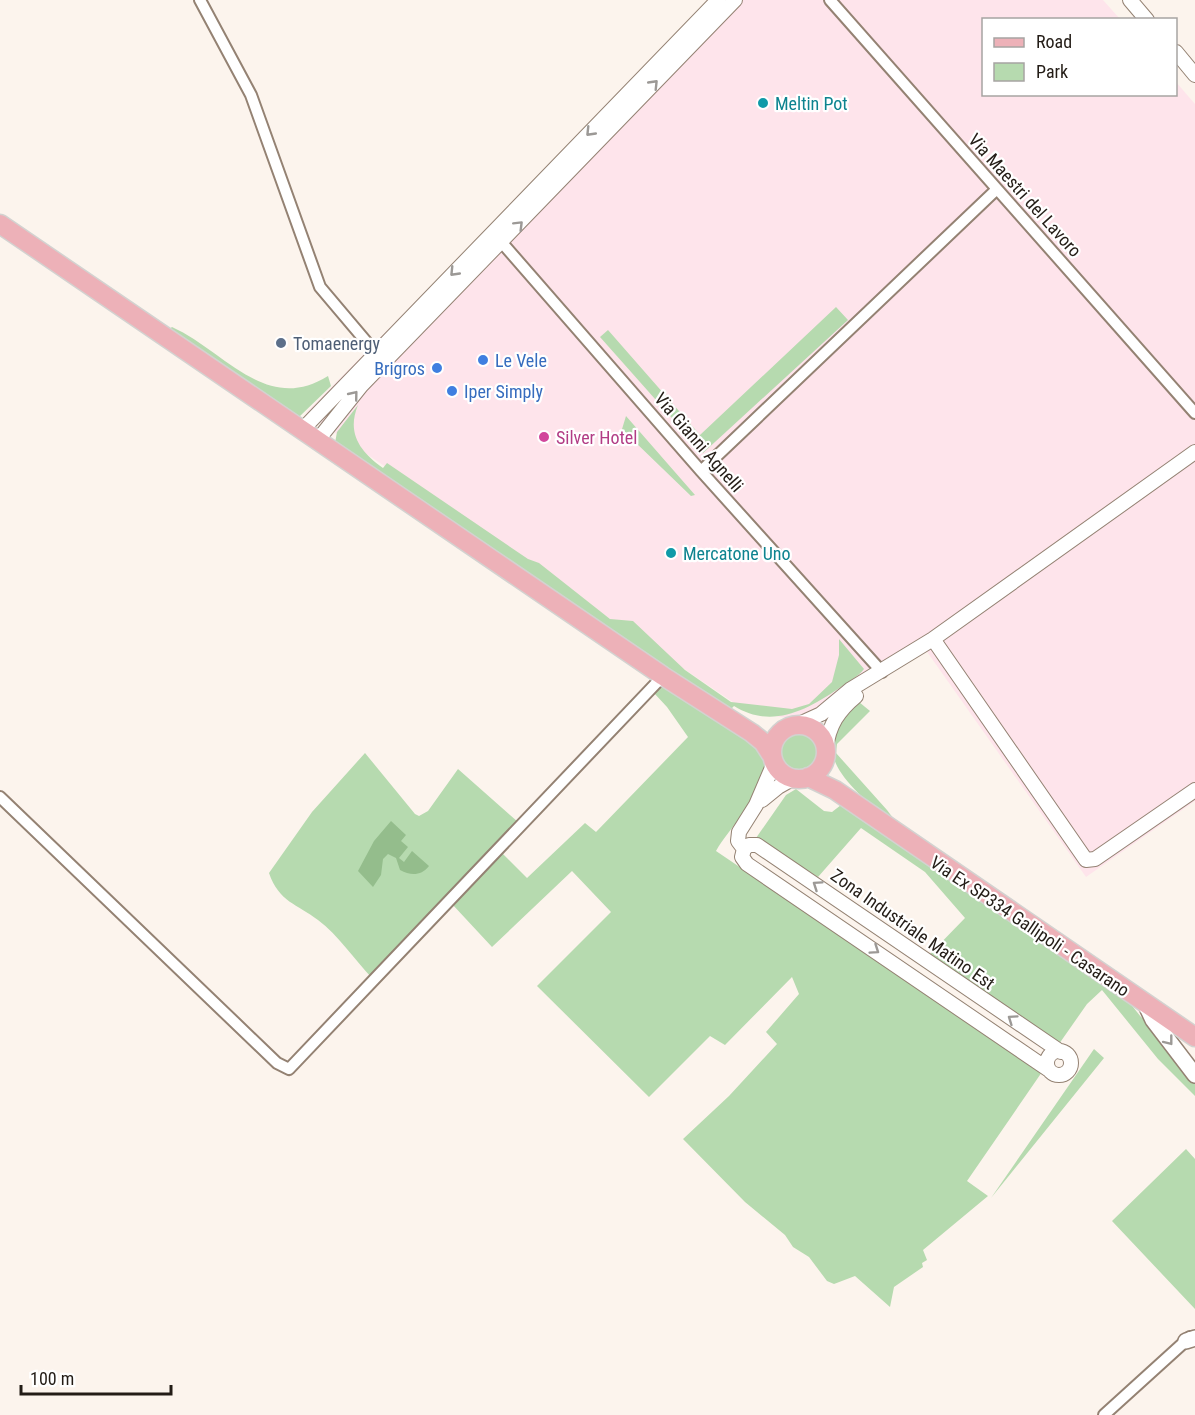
<svg xmlns="http://www.w3.org/2000/svg" width="1195" height="1415" viewBox="0 0 1195 1415" font-family="'Roboto Condensed',sans-serif">
	<style>
		.industrial { fill: #fee4eb }
		.green { fill: #b6daaf }
		.forest { fill: #94bd8c }
		.lines { fill: none; stroke-linecap: round; stroke-linejoin: round }
		.minor-casing { stroke: #948273; stroke-width: 14 }
		.tertiary-casing { stroke: #948273; stroke-width: 16 }
		.secondary-casing { stroke: #948273; stroke-width: 18 }
		.primary-casing { stroke: #d3d2d0; stroke-width: 21 }
		.minor { stroke: #fff; stroke-width: 10 }
		.tertiary { stroke: #fff; stroke-width: 14 }
		.secondary { stroke: #fff; stroke-width: 15 }
		.primary { stroke: #edb1b8; stroke-width: 18 }
		.oneway { stroke: #9c9996 }
		.culture-dot { fill: #0f9aa8; stroke: #fff; stroke-width: 2 }
		.service-dot { fill: #5c6f8a; stroke: #fff; stroke-width: 2 }
		.shop-dot { fill: #3f7fe0; stroke: #fff; stroke-width: 2 }
		.hotel-dot { fill: #d1479c; stroke: #fff; stroke-width: 2 }
		.labels { text-anchor: middle; dominant-baseline: central; stroke-width: 4.5; stroke-linejoin: round; paint-order: stroke }
		.culture-label { font-size: 18px; fill: #0d838f; stroke: #fff; text-anchor: start }
		.street-label { font-size: 18px; fill: #231c16; stroke: #fff }
		.service-label { font-size: 18px; fill: #4e5e75; stroke: #fff; text-anchor: start }
		.shop-label { font-size: 18px; fill: #366cbe; stroke: #fff; text-anchor: start }
		.hotel-label { font-size: 18px; fill: #b23c85; stroke: #fff; text-anchor: start }
	</style>
	<rect width="100%" height="100%" fill="#fcf4ed"/>
	<!-- industrial -->
	<path class="industrial" d="M712,0h391l17,19 -136,1v74h192v-12l19,22v697l-109,76 -168,-238 -106,72 -26,7 -40,-7 -440,-298z"/>
	<!-- green -->
	<path class="green" d="M836,307l12,13 -145,133 -103,-116 8,-7 92,105z
		M172,327c53,24 94,88 156,49l3,10 -33,32 -130,-88z
		M358,405c-12,29 3,47 25,63l4,-5 141,96 11,4 71,56 23,2 52,49 46,32 61,7 17,-5 23,-22 7,-27v-16l25,30c-6,8 -18,14 -26,20 -33,22 -67,40 -104,17l-3,3 -56,-34 -340,-232 2,-11z
		M626,416l69,79 -4,1 -58,-56 -14,-1z
		M663,684l104,67c6,36 -34,71 -51,100l326,221 -75,109 21,15 -65,54 4,10 -5,3 1,4 -29,20 -4,20 -35,-31 -21,8 -7,-3 -18,-24 -16,-10 -8,-12 -40,-33 -62,-63 46,-43 48,-52 -11,-12 33,-38 -7,-17 -67,68 -15,-9 -61,61 -112,-111 74,-74 -39,-41 -80,76 -40,-43 60,-64 -9,14 24,24 58,-55 11,9 92,-95 -21,-30 -13,-14h-3z
		M859,702l11,9 -33,33 -1,9 51,57 6,8 -3,2c-40,-32 -91,-73 -31,-118z
		M781 751a18 18 0 1 1 36 0a18 18 0 1 1-36 0Z
		M365,753l50,61 4,2 9,-5 30,-42 60,53 -146,156c-17,-18 -34,-43 -54,-58 -21,-16 -39,-18 -49,-47l43,-61z
		M796,789l28,22 8,1 9,-7 288,197 12,15 10,6 44,59v14l-37,-37 -56,-69 -15,14 -28,40 -129,-90 35,-36 -40,-46 -64,-44 -43,49 -62,-39 30,-43z
		M1094,1049l10,9 -113,140z
		M1186,1149l9,10v150l-83,-88z"/>
	<!-- forest -->
	<path class="forest" d="M391,821l15,14 -5,6 7,6 -9,11 5,4 8,-11 17,15c-8,10 -18,10 -29,4l-4,-12 -8,-4 -5,5 -2,16 -8,12 -15,-16 16,-30z"/>
	<g class="lines">
		<!-- minor casing -->
		<g class="minor-casing">
			<path id="minor" d="M200,0l51,95 69,192 60,71
				M830,0l365,413
				M497,237l204,234 181,201
				M701,471l296,-282
				M0,797l277,266 12,6 374,-393
				M1104,1415l86,-78"/>
		</g>
		<!-- tertiary casing -->
		<g class="tertiary-casing">
			<path id="tertiary" d="M1130,0l17,20
				M1176,52l19,23
				M302,430l416,-430
				M317,441l44,-55 374,-386
				M933,639l153,221 9,-1 100,-69
				M799,724l22,-10 30,-25 82,-50 262,-187
				M826,748c3,-23 12,-37 30,-52
				M762,800l16,-13 16,-9
				M744,849l-6,-8 1,-9 17,-27 18,-42
				M1047 1063a12 12 0 1 1 24 0a12 12 0 1 1-24 0Z
				M1049,1070l-302,-206 -5,-7 2,-8 5,-4h8l304,207"/>
		</g>
		<!-- secondary casing -->
		<g class="secondary-casing">
			<path id="secondary" d="M1146,1005l7,15 42,55
				M1186,1341l9,-3"/>
		</g>
		<!-- primary casing -->
		<g class="primary-casing">
			<path id="primary" d="M0,224l663,452 89,57 11,9 9,14
				M772 752a27 27 0 1 1 54 0a27 27 0 1 1-54 0Z
				M808,777l27,13 360,247"/>
		</g>
		<!-- minor -->
		<use href="#minor" class="minor"/>
		<!-- tertiary -->
		<use href="#tertiary" class="tertiary"/>
		<!-- secondary -->
		<use href="#secondary" class="secondary"/>
		<!-- primary -->
		<use href="#primary" class="primary"/>
	</g>
	<!-- one-way arrows -->
	<defs><path id="oneway-chevron" d="M-2-3.5L2.5 0L-2 3.5" fill="none" stroke-width="1.6" stroke-linecap="round" stroke-linejoin="round" transform="scale(1.5)"/></defs>
	<g class="oneway">
		<use href="#oneway-chevron" transform="translate(654 84) rotate(-46)"/>
		<use href="#oneway-chevron" transform="translate(590 132) rotate(134)"/>
		<use href="#oneway-chevron" transform="translate(519 225) rotate(-45)"/>
		<use href="#oneway-chevron" transform="translate(454 272) rotate(134)"/>
		<use href="#oneway-chevron" transform="translate(354 395) rotate(-51)"/>
		<use href="#oneway-chevron" transform="translate(817 885) rotate(-146)"/>
		<use href="#oneway-chevron" transform="translate(875 950) rotate(34)"/>
		<use href="#oneway-chevron" transform="translate(1012 1019) rotate(-145)"/>
		<use href="#oneway-chevron" transform="translate(1169 1041) rotate(52)"/>
	</g>
	<!-- markers -->
	<g class="culture-dot">
		<circle cx="763" cy="103" r="6"/>
		<circle cx="671" cy="553" r="6"/>
	</g>
	<circle class="service-dot" cx="281" cy="343" r="6"/>
	<g class="shop-dot">
		<circle cx="483" cy="360" r="6"/>
		<circle cx="437" cy="368" r="6"/>
		<circle cx="452" cy="391" r="6"/>
	</g>
	<circle class="hotel-dot" cx="544" cy="437" r="6"/>
	<g class="labels">
		<!-- culture labels -->
		<g class="culture-label">
			<text x="775" y="103">Meltin Pot</text>
			<text x="683" y="553">Mercatone Uno</text>
		</g>
		<!-- street labels -->
		<g class="street-label">
			<text transform="translate(1025 195) rotate(48)">Via Maestri del Lavoro</text>
			<text transform="translate(699 442) rotate(49)">Via Gianni Agnelli</text>
			<text transform="translate(1030 926) rotate(34)">Via Ex SP334 Gallipoli - Casarano</text>
			<text transform="translate(913 929) rotate(35)">Zona Industriale Matino Est</text>
		</g>
		<!-- service labels -->
		<g class="service-label">
			<text x="293" y="343">Tomaenergy</text>
		</g>
		<!-- shop labels -->
		<g class="shop-label">
			<text x="495" y="360">Le Vele</text>
			<text x="425" y="368" text-anchor="end">Brigros</text>
			<text x="464" y="391">Iper Simply</text>
		</g>
		<!-- hotel labels -->
		<g class="hotel-label">
			<text x="556" y="437">Silver Hotel</text>
		</g>
	</g>
	<!-- legend -->
	<rect x="982" y="18" width="195" height="78" fill="#ffffff" stroke="#a7a4a2" stroke-width="1.5"/>
	<rect x="994" y="38" width="30" height="9" fill="#edb1b8" stroke="#a7a4a2" stroke-width="1.5"/>
	<text x="1036" y="48" font-size="18" fill="#231c16">Road</text>
	<rect x="994" y="63" width="30" height="18" fill="#b6daaf" stroke="#a7a4a2" stroke-width="1.5"/>
	<text x="1036" y="78" font-size="18" fill="#231c16">Park</text>
	<!-- scale -->
	<path d="M21 1385v9h150v-9" fill="none" stroke="#231c16" stroke-width="3"/>
	<text x="30" y="1385" font-size="18" fill="#231c16" stroke="#ffffff" stroke-width="4.5" paint-order="stroke">100 m</text>
</svg>
